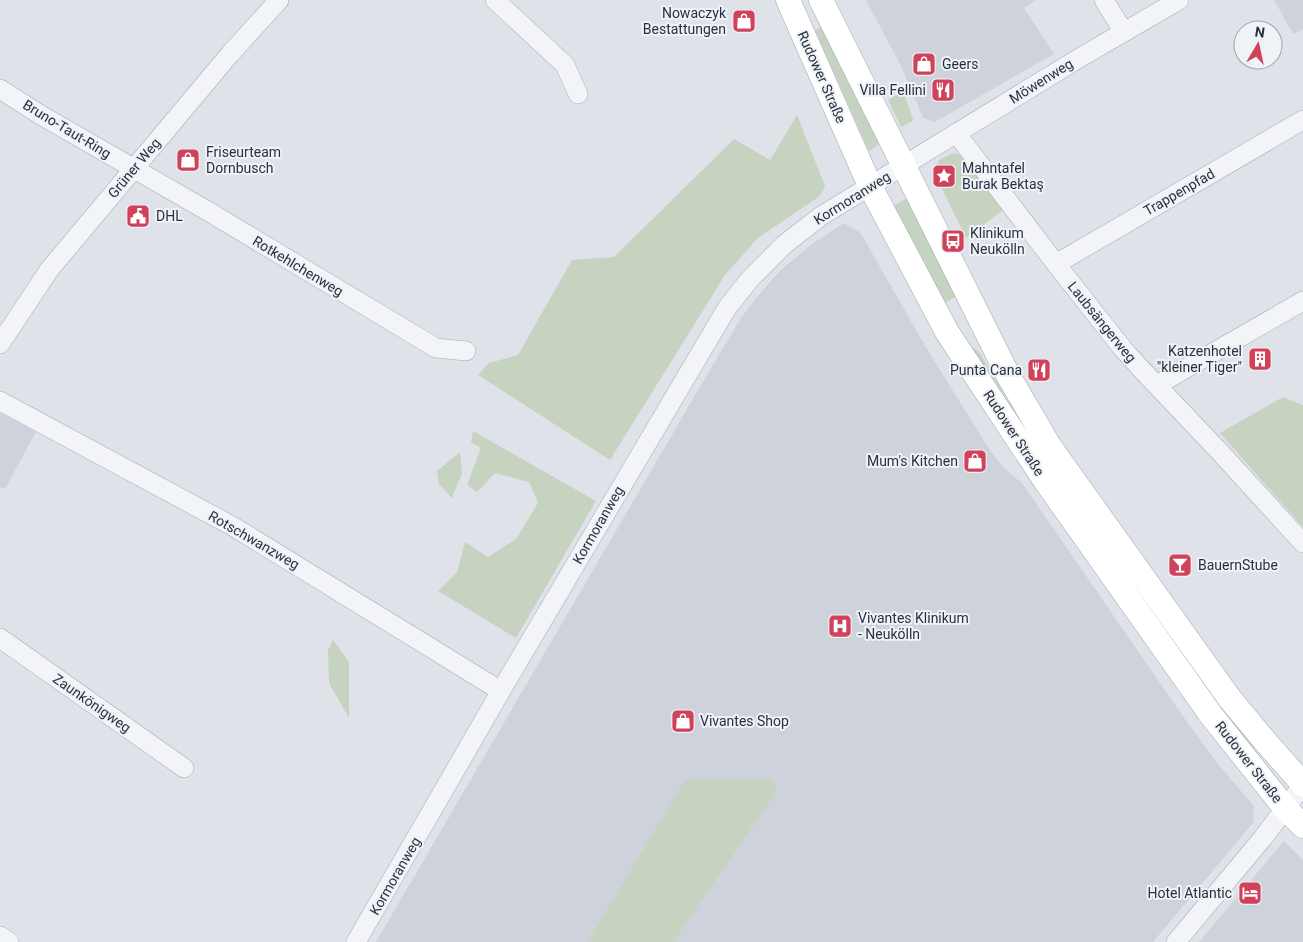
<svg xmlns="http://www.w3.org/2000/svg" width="1303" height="942" viewBox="0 0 1303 942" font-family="Roboto,sans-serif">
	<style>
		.built { fill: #cdd2db }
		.green { fill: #c5d3c0 }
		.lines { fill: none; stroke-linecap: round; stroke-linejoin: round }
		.minor-casing { stroke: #a4aab3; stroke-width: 20 }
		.major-casing { stroke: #9fa8b5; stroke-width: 25 }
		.minor { stroke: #f2f4f7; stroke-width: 19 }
		.major { stroke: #fff; stroke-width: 24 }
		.labels { text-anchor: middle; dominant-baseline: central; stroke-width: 4; stroke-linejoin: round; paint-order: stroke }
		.poi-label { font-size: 14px; fill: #283140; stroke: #eff2f6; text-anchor: start }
		.street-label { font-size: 14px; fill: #283140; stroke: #eff2f6 }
	</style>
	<rect width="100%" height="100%" fill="#dfe3e9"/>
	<!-- built -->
	<path class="built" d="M866,0h170l-12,8 30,46 -119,68 -12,-4 -22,-52z
		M1274,0h29v29l-10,5z
		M844,223l16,9 64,112 67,108 14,17 17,14 158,229 37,51 37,43 -1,17 -100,119h-777l335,-574 30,-50 16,-21 20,-23 11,-10 24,-20z
		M0,413l36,19 -31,57 -5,-2z
		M1284,841l19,19v82h-104z"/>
	<!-- green -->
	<path class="green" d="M825,25l56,117 -12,9 -54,-121z
		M903,91l10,28v2l-12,6 -13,-27z
		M797,115l28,71 -5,10 -62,42 -33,37 -115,185 -132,-85 11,-12 29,-8 54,-95 42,-3 120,-118 36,21z
		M953,153l9,2 41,55 -37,28 -31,-64 4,-14z
		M909,197l49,98 -13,8 -55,-95z
		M974,348l6,5 28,48 11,13 237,328 -3,5h-2l-26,-31 -175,-246 -78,-121z
		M1283,397l20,8v122l-83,-94z
		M473,431l123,70 -80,137 -78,-47 19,-19 8,-30 23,15 28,-18 22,-36 -9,-21 -34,-9 -18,19 -10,-7 14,-37 -10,-6z
		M460,452l2,21 -10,25 -13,-14 -2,-13z
		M333,640l16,22v56l-20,-35 -1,-33z
		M770,779l6,6 -2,10 -101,147h-85l97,-162z"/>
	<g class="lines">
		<!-- minor casing -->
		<g class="minor-casing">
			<path id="minor" d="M495,0l70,65 13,29
				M1104,0l19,31
				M0,89l39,25 172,99 225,135 30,3
				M956,133l100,131 67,85 19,21 76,80 85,93
				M1056,264l247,-144
				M0,344l49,-74 181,-216 49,-54
				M1157,385l146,-84
				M0,401l234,126 267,164
				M0,638l184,130
				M0,936l9,6
				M356,942l153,-265 218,-369 23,-29 35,-35 36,-28 260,-159 98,-57
				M1176,942l86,-103 41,-54"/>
		</g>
		<!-- major casing -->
		<g class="major-casing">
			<path id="major" d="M788,0l82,186 77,146 97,147 167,236 74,93 18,18
				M821,0l188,377 41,70 180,252 40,48 33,37"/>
		</g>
		<!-- minor -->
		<use href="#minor" class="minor"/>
		<!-- major -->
		<use href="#major" class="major"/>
	</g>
	<!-- icons -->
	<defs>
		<g id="shop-square" transform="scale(1.25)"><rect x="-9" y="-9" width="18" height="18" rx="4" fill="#d0425a" stroke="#eff2f6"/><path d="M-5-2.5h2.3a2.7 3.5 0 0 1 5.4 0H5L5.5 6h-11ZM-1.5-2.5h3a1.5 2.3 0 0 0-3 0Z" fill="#fff"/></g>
		<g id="restaurant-square" transform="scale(1.25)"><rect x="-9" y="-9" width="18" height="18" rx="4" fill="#d0425a" stroke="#eff2f6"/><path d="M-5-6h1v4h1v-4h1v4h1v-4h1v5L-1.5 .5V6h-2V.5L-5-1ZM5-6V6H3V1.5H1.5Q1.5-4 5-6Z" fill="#fff"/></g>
		<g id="sight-square" transform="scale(1.25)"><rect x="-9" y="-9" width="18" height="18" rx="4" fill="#d0425a" stroke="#eff2f6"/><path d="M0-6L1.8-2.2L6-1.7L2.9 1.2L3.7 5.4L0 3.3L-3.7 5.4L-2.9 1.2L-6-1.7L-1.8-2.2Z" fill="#fff"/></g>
		<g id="civic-square" transform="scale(1.25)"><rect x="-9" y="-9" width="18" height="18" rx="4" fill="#d0425a" stroke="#eff2f6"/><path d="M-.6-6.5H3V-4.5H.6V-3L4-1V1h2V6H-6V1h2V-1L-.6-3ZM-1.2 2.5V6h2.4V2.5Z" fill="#fff"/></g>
		<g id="bus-square" transform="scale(1.25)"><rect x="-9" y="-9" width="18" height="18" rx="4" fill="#d0425a" stroke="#eff2f6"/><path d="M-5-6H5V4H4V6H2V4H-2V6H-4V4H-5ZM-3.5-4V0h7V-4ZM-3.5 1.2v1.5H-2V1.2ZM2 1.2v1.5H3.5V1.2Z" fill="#fff"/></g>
		<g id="building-square" transform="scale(1.25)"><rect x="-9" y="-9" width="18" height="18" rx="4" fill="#d0425a" stroke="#eff2f6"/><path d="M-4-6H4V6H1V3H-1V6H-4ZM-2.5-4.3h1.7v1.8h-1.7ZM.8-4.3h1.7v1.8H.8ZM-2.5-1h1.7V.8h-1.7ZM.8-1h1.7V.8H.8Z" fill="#fff"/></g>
		<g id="bar-square" transform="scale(1.25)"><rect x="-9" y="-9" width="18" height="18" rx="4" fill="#d0425a" stroke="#eff2f6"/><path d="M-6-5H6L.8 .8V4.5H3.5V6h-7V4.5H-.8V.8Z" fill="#fff"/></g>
		<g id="hospital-square" transform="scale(1.25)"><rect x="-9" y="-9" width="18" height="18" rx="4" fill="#d0425a" stroke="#eff2f6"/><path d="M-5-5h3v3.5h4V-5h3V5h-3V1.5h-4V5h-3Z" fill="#fff"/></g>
		<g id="hotel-square" transform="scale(1.25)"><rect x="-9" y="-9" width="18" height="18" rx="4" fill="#d0425a" stroke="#eff2f6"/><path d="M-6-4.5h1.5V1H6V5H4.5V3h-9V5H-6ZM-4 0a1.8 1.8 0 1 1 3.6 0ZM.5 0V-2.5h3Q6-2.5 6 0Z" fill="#fff"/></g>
	</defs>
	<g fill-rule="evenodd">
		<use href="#shop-square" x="744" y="21"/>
		<use href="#shop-square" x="924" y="64"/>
		<use href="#restaurant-square" x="943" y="90"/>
		<use href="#shop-square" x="188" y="160"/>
		<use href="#sight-square" x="944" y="176"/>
		<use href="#civic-square" x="138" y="216"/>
		<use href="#bus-square" x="953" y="241"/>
		<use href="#building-square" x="1260" y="359"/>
		<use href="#restaurant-square" x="1039" y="370"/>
		<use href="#shop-square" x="975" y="461"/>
		<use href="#bar-square" x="1180" y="565"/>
		<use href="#hospital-square" x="840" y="626"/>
		<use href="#shop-square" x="683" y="721"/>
		<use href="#hotel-square" x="1250" y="893"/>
	</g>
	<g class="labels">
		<!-- poi labels -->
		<g class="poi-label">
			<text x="726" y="13" text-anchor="end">Nowaczyk<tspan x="726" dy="16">Bestattungen</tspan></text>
			<text x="942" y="64">Geers</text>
			<text x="926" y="90" text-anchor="end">Villa Fellini</text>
			<text x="206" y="152">Friseurteam<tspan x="206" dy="16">Dornbusch</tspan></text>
			<text x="962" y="168">Mahntafel<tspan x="962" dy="16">Burak Bektaş</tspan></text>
			<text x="156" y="216">DHL</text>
			<text x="970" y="233">Klinikum<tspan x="970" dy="16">Neukölln</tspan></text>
			<text x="1242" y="351" text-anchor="end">Katzenhotel<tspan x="1242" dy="16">"kleiner Tiger"</tspan></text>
			<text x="1022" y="370" text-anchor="end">Punta Cana</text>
			<text x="958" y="461" text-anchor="end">Mum's Kitchen</text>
			<text x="1198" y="565">BauernStube</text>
			<text x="858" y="618">Vivantes Klinikum<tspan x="858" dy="16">- Neukölln</tspan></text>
			<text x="700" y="721">Vivantes Shop</text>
			<text x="1232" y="893" text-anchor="end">Hotel Atlantic</text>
		</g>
		<!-- street labels -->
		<g class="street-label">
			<text transform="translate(822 77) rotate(66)">Rudower Straße</text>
			<text transform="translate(1041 81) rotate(-32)">Möwenweg</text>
			<text transform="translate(67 129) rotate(31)">Bruno-Taut-Ring</text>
			<text transform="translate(134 168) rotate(-50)">Grüner Weg</text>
			<text transform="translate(1179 192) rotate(-30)">Trappenpfad</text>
			<text transform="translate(852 198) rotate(-32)">Kormoranweg</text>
			<text transform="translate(298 266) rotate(31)">Rotkehlchenweg</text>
			<text transform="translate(1102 322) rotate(51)">Laubsängerweg</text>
			<text transform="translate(1014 433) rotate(57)">Rudower Straße</text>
			<text transform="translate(598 525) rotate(-60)">Kormoranweg</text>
			<text transform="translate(254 540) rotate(30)">Rotschwanzweg</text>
			<text transform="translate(92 703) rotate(35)">Zaunkönigweg</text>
			<text transform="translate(1249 762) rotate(52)">Rudower Straße</text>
			<text transform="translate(395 876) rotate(-60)">Kormoranweg</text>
		</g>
	</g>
	<!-- north arrow -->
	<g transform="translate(1258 45) rotate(9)"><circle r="24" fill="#eff2f6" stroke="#9fa5ad"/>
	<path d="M0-4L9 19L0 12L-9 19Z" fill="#d0425a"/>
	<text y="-8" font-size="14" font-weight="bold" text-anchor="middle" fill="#283140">N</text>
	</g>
</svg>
